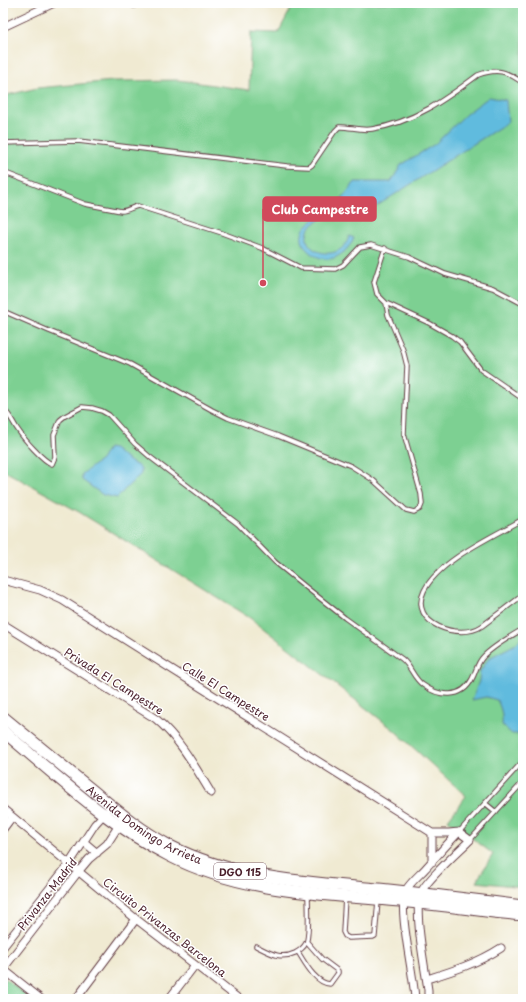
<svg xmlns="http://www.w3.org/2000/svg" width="526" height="1002" viewBox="0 0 526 1002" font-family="'Playpen Sans',sans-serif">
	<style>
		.green { fill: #7dd092; stroke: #64785e }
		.water { fill: #60bbde; stroke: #556d84 }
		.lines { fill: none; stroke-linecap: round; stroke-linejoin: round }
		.lane-casing { stroke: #633d44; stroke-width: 5.5 }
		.street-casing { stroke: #633d44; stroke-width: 9 }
		.primary-casing { stroke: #633d44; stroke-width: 13 }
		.lane { stroke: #fff; stroke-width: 3.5 }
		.street { stroke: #fff; stroke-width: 7 }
		.primary { stroke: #fff; stroke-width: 11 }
		.labels { text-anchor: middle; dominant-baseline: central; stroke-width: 3; stroke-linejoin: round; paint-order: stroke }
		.shield { fill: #fff; stroke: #80626b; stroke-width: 1 }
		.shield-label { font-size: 10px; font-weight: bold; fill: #4a1f2b }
		.street-label { font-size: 11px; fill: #4a1f2b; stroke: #fff }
		.leader { fill: none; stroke: #d1495b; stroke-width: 1.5 }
		.callout-dot { fill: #d1495b; stroke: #fff; stroke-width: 1.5 }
		.callout { fill: #d1495b; stroke: #d1495b; stroke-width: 1.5 }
		.callout-label { font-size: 12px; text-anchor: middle; font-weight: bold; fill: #fff }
	</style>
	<rect width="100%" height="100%" fill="#fff"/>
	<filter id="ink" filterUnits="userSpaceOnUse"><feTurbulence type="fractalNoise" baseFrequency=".025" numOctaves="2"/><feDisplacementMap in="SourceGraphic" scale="8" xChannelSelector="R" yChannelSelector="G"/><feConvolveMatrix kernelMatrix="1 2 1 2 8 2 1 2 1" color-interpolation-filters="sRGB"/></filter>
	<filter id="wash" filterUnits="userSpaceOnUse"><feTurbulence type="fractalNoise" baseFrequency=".012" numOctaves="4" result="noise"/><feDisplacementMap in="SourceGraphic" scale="16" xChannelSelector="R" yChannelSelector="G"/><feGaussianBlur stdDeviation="0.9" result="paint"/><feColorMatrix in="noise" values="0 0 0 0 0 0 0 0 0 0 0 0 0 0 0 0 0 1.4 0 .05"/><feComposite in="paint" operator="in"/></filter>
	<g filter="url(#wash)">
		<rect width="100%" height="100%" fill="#f0ead2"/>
		<!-- green -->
		<path class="green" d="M294,3h229v884l-47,-5 17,-28 -45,-34 18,-24 -72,-66 -144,-112 -171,-106 -76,-42v-374l34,-8 76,-7 65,-1 71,10 2,-58 27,1z
			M3,977l29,22h-29z"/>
		<!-- water -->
		<path class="water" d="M489,97l17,3 2,22 -150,96 -23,-7 5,-10 15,-19h36l10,-17 34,-21 31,-30z
			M319,216l3,2c-4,3 -12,8 -14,13 -9,22 34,34 41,5l5,2c-3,8 -12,17 -20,20 -15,5 -38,-10 -31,-27 3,-7 11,-11 16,-15z
			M108,448l6,1 11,9 16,10v6l-15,14 -9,10 -14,-3 -21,-15v-6l19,-14z
			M523,635v99h-11l-10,-9c1,-10 -1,-17 -5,-25l-11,-3 -14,3 7,-19 1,-10 9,-13 27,-14z"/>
	</g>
	<g filter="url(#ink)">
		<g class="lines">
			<!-- lane casing -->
			<g class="lane-casing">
				<path id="lane" d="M3,143l75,-2 209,25 22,1 3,-2 23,-34 4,-4c9,-1 21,4 33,2 41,-6 74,-30 106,-54 20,-7 28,-4 45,8
					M3,172l82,32 36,7c7,0 11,-4 17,-5l84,27 40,15 39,20 34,1 8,-4 17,-18 11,-2 38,12 36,17 48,14 30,16
					M385,248l-11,34 3,12 9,9 43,20 23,13 8,6 21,28 42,29
					M3,311l46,20 81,33 82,46 16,8 50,18 73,30 22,14 33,30 8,2 6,-3 2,-5 -1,-10 -17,-60 3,-68 -4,-16 -15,-35 -2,-12
					M3,409c7,5 10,14 15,21 6,9 25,31 34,34l3,-7 -1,-22 6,-15 5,-4 17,-9 10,1 10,3 7,4 26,29 15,13 88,67 37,38 32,26 38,30 57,41c9,7 11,19 21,26 16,12 39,14 49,-6 4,-7 5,-16 11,-22 9,-10 28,-21 40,-28
					M523,519c-29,17 -84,41 -99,72 -16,33 36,50 58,35l41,-31
					M485,803l11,9
					M459,832l64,-71
					M470,840l53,-58
					M345,897l-2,35 2,4 4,2 24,-1 2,-1 3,-35
					M256,946c14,7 24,14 39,7 4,-2 9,-6 11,-10 4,-8 2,-38 2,-48
					M298,952c7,11 17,31 32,32l8,-11v-2l-16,-12 -15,-17"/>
			</g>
			<!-- street casing -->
			<g class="street-casing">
				<path id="street" d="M133,3l1,1
					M3,27l51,-24
					M3,580l37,10 22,10 370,233h17l10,-1
					M3,624l153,95c24,20 39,48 55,74
					M3,809l133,110 103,80
					M3,829l9,-12
					M84,842l13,11
					M432,862v-29
					M3,947l66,-83 26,-40 11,-12
					M3,969l75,-97 11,-13 18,-15 14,-22
					M3,969l38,30
					M427,979c26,-8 51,-16 74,-31
					M76,999l60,-80
					M169,999l26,-34
					M415,999c-1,-24 -18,-92 -9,-109 4,-7 12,-14 18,-20 12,-13 23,-26 35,-38
					M428,999v-9c-3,-22 -14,-77 -8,-95 3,-12 39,-44 50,-55l-11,-8"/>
			</g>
			<!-- primary casing -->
			<g class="primary-casing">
				<g id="primary">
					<path id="s1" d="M3,717c28,23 56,46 84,69 26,21 51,43 81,59 67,34 137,37 211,44 48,5 96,11 144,17"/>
					<path d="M3,731c53,44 105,94 167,125 76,39 164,38 248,47 35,3 70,9 105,12"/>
				</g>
			</g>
			<!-- lane -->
			<use href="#lane" class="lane"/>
			<!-- street -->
			<use href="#street" class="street"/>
			<!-- primary -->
			<use href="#primary" class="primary"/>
		</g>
	</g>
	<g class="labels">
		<!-- shield labels -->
		<rect class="shield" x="214" y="863" width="52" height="16" rx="3"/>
		<g class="shield-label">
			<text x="240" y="871">DGO 115</text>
		</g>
		<!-- street labels -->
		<g class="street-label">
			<text transform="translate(114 681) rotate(32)">Privada El Campestre</text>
			<text transform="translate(226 691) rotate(32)">Calle El Campestre</text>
			<text stroke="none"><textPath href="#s1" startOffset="178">Avenida Domingo Arrieta</textPath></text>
			<text transform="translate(47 894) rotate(-52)">Privanza Madrid</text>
			<text transform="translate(165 927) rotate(38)">Circuito Privanzas Barcelona</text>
		</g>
	</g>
	<!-- callouts -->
	<path class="leader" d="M263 283L263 209"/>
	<circle class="callout-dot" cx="263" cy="283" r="4"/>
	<rect class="callout" x="263" y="197" width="113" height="24" rx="4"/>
	<g class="callout-label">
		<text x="320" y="214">Club Campestre</text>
	</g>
	<!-- margin -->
	<rect width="526" height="1002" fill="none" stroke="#fff" stroke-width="16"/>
</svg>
